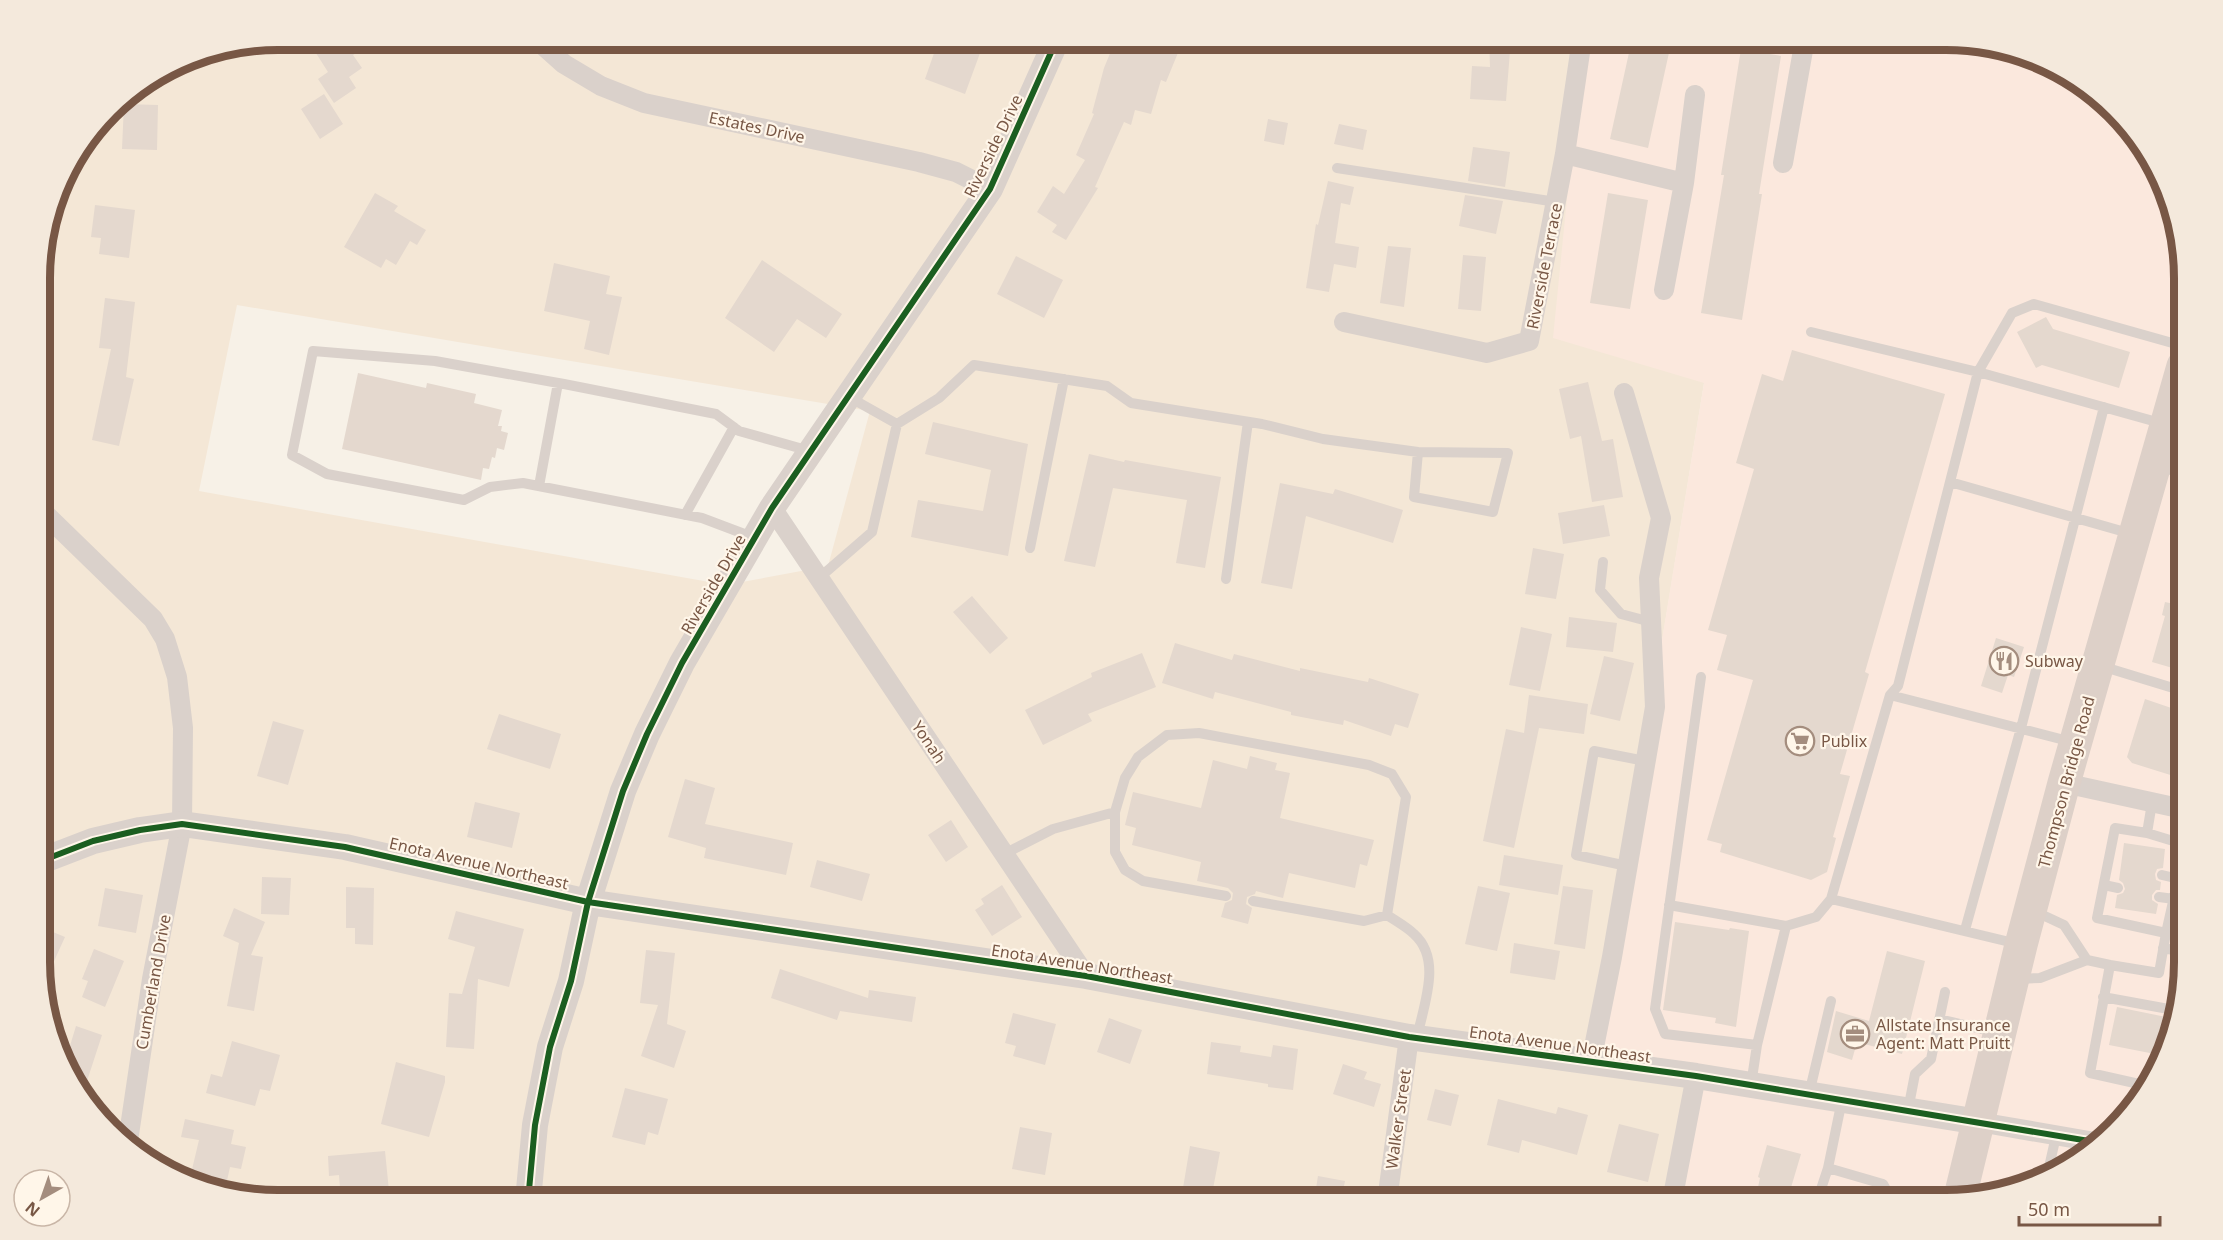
<svg xmlns="http://www.w3.org/2000/svg" width="2223" height="1240" viewBox="0 0 2223 1240" font-family="'Noto Sans',sans-serif">
	<style>
		.residential { fill: #f4e7d6; fill-rule: evenodd }
		.commercial { fill: #fbe8dd }
		.building { fill: #e4d8ce }
		.lines { fill: none; stroke-linecap: round; stroke-linejoin: round }
		.service { stroke: #dad1cb; stroke-width: 10 }
		.minor { stroke: #dad1cb; stroke-width: 20 }
		.tertiary { stroke: #dad1cb; stroke-width: 26 }
		.trunk { stroke: #ddd0c8; stroke-width: 33 }
		.cycleway-casing { stroke: #fff6e9; stroke-width: 10 }
		.cycleway { stroke: #1b5e20; stroke-width: 6 }
		.labels { text-anchor: middle; dominant-baseline: central; stroke-width: 4.5; stroke-linejoin: round; paint-order: stroke }
		.street-label { font-size: 16px; fill: #785745; stroke: #fff6e9 }
		.poi-label { font-size: 16px; fill: #785745; stroke: #fff6e9; text-anchor: start }
		.rim { fill: none; stroke: #785745; stroke-width: 8 }
	</style>
	<rect width="100%" height="100%" fill="#f7f1e7"/>
	<!-- residential -->
	<path class="residential" d="M278,39h1305l121,344 -111,683 95,17 -23,118h-1388l-61,-8 -57,-24 -80,-74 -38,-102v-746l23,-75 56,-74 67,-41zM237,305l633,106 -42,155 -102,19 -527,-94z"/>
	<!-- commercial -->
	<path class="commercial" d="M1583,39h363l61,8 57,24 80,74 27,56 12,61 1,716 -32,103 -74,80 -56,27 -61,13h-296l22,-118 -95,-16 112,-684 -151,-45z"/>
	<!-- building -->
	<path class="building" d="M307,39h71l-25,16 9,13 -13,9 7,11 -22,15 -16,-24 10,-7z
		M939,39h26l18,6 -18,49 -40,-15z
		M1116,39h57l9,4 -16,39 -5,-2 -10,34 -16,-4 -4,15 -7,-3 -29,65 3,1 -32,52 -14,-8 5,-7 -20,-13 16,-26 11,8 21,-34 -9,-5 18,-41 -2,-1 12,-45z
		M1489,39h22l-5,62 -36,-2 2,-33 18,1z
		M1632,39h40l-24,109 -38,-9z
		M1741,49l40,7 -22,138h3l-20,126 -41,-7 23,-138h-3z
		M324,94l19,30 -23,15 -19,-30z
		M124,104l34,1 -1,45 -35,-1z
		M1268,119l20,4 -4,22 -20,-4z
		M1339,124l28,6 -4,20 -29,-6z
		M1473,147l37,5 -5,35 -37,-6z
		M1328,181l26,6 -4,18 -9,-2 -6,40 24,4 -3,21 -22,-4 -5,28 -23,-4 10,-64 2,1z
		M375,193l23,13 -4,5 32,19 -9,15 -7,-4 -14,24 -10,-6 -5,9 -37,-21z
		M1608,193l40,7 -18,109 -40,-6z
		M1465,195l38,6 -7,33 -37,-8z
		M95,205l40,5 -6,48 -30,-4 2,-16 -10,-1z
		M1388,246l23,2 -7,59 -24,-4z
		M1463,255l23,2 -5,54 -23,-2z
		M1016,256l47,24 -19,38 -47,-24z
		M762,260l80,54 -16,24 -29,-19 -23,33 -49,-34z
		M554,263l56,13 -4,18 16,3 -13,58 -25,-6 6,-28 -46,-10z
		M105,298l30,4 -9,75 8,2 -15,67 -27,-6 19,-91 -12,-1z
		M2046,317l7,12 77,23 -11,36 -77,-23 -6,3 -19,-36z
		M1792,350l153,44 -80,278 4,2 -29,100 10,2 -17,61 3,1 -9,34 -16,8 -91,-28 2,-8 -15,-4 46,-160 -36,-10 10,-35 -19,-5 46,-161 -18,-6 26,-89 21,7z
		M358,373l68,15 1,-5 49,11 -2,9 28,7 -4,16h4l-1,5 7,2 -4,17 -7,-2 -2,10 -3,-1 -3,12 -6,-1 -2,12 -139,-31z
		M1588,382l14,59 11,-2 10,58 -31,5 -11,-66 -11,3 -11,-50z
		M933,422l95,22 -20,112 -97,-19 7,-37 65,11 8,-41 -66,-16z
		M1089,454l35,8 1,-2 96,17 -16,91 -29,-5 11,-63 -74,-12 -18,79 -31,-6z
		M1280,483l53,11 2,-5 68,21 -10,33 -87,-27 -14,73 -31,-6z
		M1604,505l6,31 -47,8 -5,-31z
		M1533,548l31,6 -8,45 -31,-5z
		M972,596l36,42 -18,16 -37,-42z
		M2165,602l18,4v65l-31,-9 13,-46 -3,-1z
		M1569,617l48,6 -4,29 -47,-5z
		M1521,627l31,7 -12,57 -31,-6z
		M1996,638l28,9 -10,30 -6,-2 -6,18 -21,-7z
		M1175,643l57,17 2,-6 66,17v-3l68,14 1,-4 50,16 -11,34 -13,-4 -4,12 -47,-16 -1,5 -52,-10v-3l-76,-20 -2,7 -51,-16z
		M1142,653l14,34 -68,27 4,7 -49,24 -18,-35 67,-33 -1,-4z
		M1604,656l30,7 -14,58 -30,-7z
		M1529,695l59,9 -4,30 -45,-6 -25,120 -31,-7 23,-112 18,4z
		M2145,699l38,13v54l-3,12 -48,-15 -5,-6z
		M499,714l62,20 -11,35 -63,-20z
		M273,721l31,9 -16,55 -31,-9z
		M1250,756l27,7 -2,7 15,3 -10,45 94,22 -7,26 -7,-2 -5,24 -66,-15 -6,25 -27,-7 -1,3 -8,3 -1,7 6,4 -4,16 -27,-7 4,-14 7,-3 1,-7 -5,-5 -31,-7 4,-19 -69,-17 4,-17 -11,-3 8,-33 68,16 12,-48 34,9z
		M685,779l30,9 -10,36 88,19 -7,32 -82,-17 2,-10 -38,-11z
		M475,802l45,11 -8,35 -45,-11z
		M951,820l17,27 -22,15 -18,-27z
		M2124,843l41,6 -2,19 -6,1 -2,5 1,6 5,2 -1,8h-4l-4,5v5l6,4 -2,10 -41,-6 2,-13 6,-2 2,-4 -2,-6 -4,-3z
		M1504,855l59,10 -5,30 -59,-10z
		M817,860l53,14 -8,27 -52,-14z
		M262,877l29,1 -2,37 -28,-1z
		M1002,885l20,32 -30,19 -17,-26 9,-6 -3,-5z
		M1478,886l32,7 -13,58 -32,-7z
		M1563,886l30,4 -8,59 -31,-5z
		M346,887l28,1 -1,57 -18,-1v-16h-9z
		M105,888l38,7 -7,38 -38,-7z
		M234,908l31,14 -14,33 12,2 -9,54 -27,-5 12,-63 -16,-7z
		M456,911l68,18 -15,58 -31,-8 -4,70 -28,-2 3,-54 13,1 13,-47 -27,-8z
		M1675,922l54,8 1,-2 19,3 -13,96 -21,-4 1,-5 -53,-8z
		M41,927l24,10 -24,53z
		M1514,943l46,8 -5,29 -45,-7z
		M94,949l30,12 -19,46 -23,-10 6,-16 -6,-2z
		M646,950l29,3 -8,71 19,7 -12,37 -33,-12 17,-51 -18,-2z
		M1887,951l38,10 -23,93 -45,-12 -5,18 -25,-8 9,-41 33,10z
		M780,969l88,29 1,-8 47,7 -4,25 -72,-11 -3,9 -66,-22z
		M2117,1007l54,11 -11,37 -51,-10z
		M1013,1013l43,11 -11,41 -32,-9 3,-10 -11,-3z
		M1109,1018l33,12 -12,34 -33,-12z
		M76,1026l26,9 -15,46 -15,-5 -6,-17z
		M232,1041l48,14 -10,36 -10,-2 -5,17 -49,-13 5,-19 11,3z
		M1211,1042l30,4 -1,6 31,5 2,-12 25,4 -5,41 -25,-3v-3l-61,-10z
		M396,1062l49,14v6l-16,55 -48,-13z
		M1343,1064l24,8 -3,7 17,5 -7,23 -41,-13z
		M625,1088l43,11 -10,36 -10,-3 -3,13 -33,-8z
		M1435,1089l24,6 -8,31 -24,-6z
		M1498,1099l58,15 2,-7 30,8 -11,40 -55,-15 -3,13 -32,-8z
		M185,1119l49,11 -3,14 15,3 -5,22 -11,-2 -6,27 -8,-1 -27,-11 10,-42 -18,-3z
		M1619,1124l40,10 -11,48 -41,-10z
		M1020,1127l32,6 -7,42 -33,-6z
		M1767,1145l34,9 -14,47h-32l5,-23 -2,-1z
		M1190,1146l30,6 -8,42 -29,-6z
		M385,1151l5,50h-49l-2,-26 -10,1 -1,-20z
		M1318,1176l27,5 -4,20h-27z"/>
	<g class="lines">
		<!-- service -->
		<path class="service" d="M2052,66l26,18
			M2144,145l21,61 10,13
			M1337,168l219,34
			M1811,332l167,40 34,-59 22,-9 149,42
			M849,397l48,27 42,-26 35,-33 133,21 24,17 131,21 61,15 95,13 90,1 -15,59 -79,-15 4,-45
			M2158,467l25,6
			M1950,482l182,52
			M539,486l19,-103
			M685,515l49,-88
			M755,538l-53,-20 -179,-35 -33,4 -26,13 -137,-26 -35,-19 21,-104 122,10 129,23 152,30 23,17 71,20
			M1030,548l34,-169
			M1603,562l-3,28 21,24 30,8
			M819,578l53,-46 25,-108
			M1226,579l22,-157
			M2101,666l82,25
			M1701,677l-46,332 10,25 92,11
			M1890,695l182,47
			M41,703l8,42 -8,5
			M1115,812v40l10,18 18,11 83,15
			M2147,833l5,-30
			M2183,844l-36,-11 -32,-5 -18,90 69,15 17,-76
			M1004,854l49,-25 62,-17 10,-34 13,-21 29,-22 32,-2 170,32 23,9 14,23 -19,118c9,6 20,12 27,19 29,26 9,72 3,104
			M1627,866l-51,-11 18,-104 51,10
			M2162,875l17,4
			M2104,885l14,3
			M2159,897l15,2
			M1831,899l187,45
			M1253,901l111,20 23,-6
			M1669,905l117,21
			M2034,911l30,14 23,35
			M1965,930l56,-202 83,-321
			M2163,948l21,4
			M2110,965l49,8 7,-40
			M2017,979l23,-1 47,-18 23,5 -20,108 58,13
			M2103,997l71,13
			M1939,1019l59,14
			M1751,1085l6,-40 29,-119 30,-9 15,-18 59,-204 8,-9 80,-314 186,52
			M1809,1094l22,-93
			M1842,1100l-14,68 55,16 5,9 -2,8
			M1908,1110l7,-36 16,-15 14,-67
			M2047,1176l9,-40
			M1817,1201l11,-33"/>
		<!-- minor -->
		<path class="minor" d="M536,39l28,25 37,22 43,17 275,59 37,10 34,17
			M1565,154l119,29 -20,107
			M1783,163l22,-124
			M1684,183l11,-88
			M1344,322l143,31 42,-12 36,-187 17,-115
			M772,508l314,468
			M41,510l112,109 12,20 12,38 6,51 -1,96 -30,155 -24,162
			M2064,783l119,26
			M1591,1062l21,-105 43,-250 -6,-129 12,-60 -37,-125
			M1979,1122l116,20
			M1387,1201l22,-164
			M1672,1201l24,-125"/>
		<!-- tertiary -->
		<path class="tertiary" d="M41,861l52,-20 47,-11 42,-6 163,23 243,55 498,74 323,61 287,39 283,46
			M528,1201l7,-76 15,-78 21,-66 17,-79 35,-111 24,-57 35,-71 90,-155 218,-319 67,-150"/>
		<!-- trunk -->
		<path class="trunk" d="M1959,1201l62,-256 43,-162 119,-417"/>
		<!-- cycleway casing -->
		<g class="cycleway-casing">
			<path id="cycleway" d="M41,861l52,-20 47,-11 42,-6 163,23 243,55 498,74 323,61 287,39 399,66
				M528,1201l7,-76 15,-78 21,-66 17,-79 35,-111 24,-57 35,-71 90,-155 218,-319 67,-150"/>
		</g>
		<!-- cycleway -->
		<use href="#cycleway" class="cycleway"/>
	</g>
	<!-- icons -->
	<defs>
		<g id="restaurant-ring" transform="scale(1.5)"><circle r="9.5" fill="#fff6e9" stroke="#a48d7e" stroke-width="1.5"/><path d="M-5-6h1v4h1v-4h1v4h1v-4h1v5L-1.5 .5V6h-2V.5L-5-1ZM5-6V6H3V1.5H1.5Q1.5-4 5-6Z" fill="#a48d7e"/></g>
		<g id="supermarket-ring" transform="scale(1.5)"><circle r="9.5" fill="#fff6e9" stroke="#a48d7e" stroke-width="1.5"/><path d="M-6-5.5h2.5l.6 2H6L4.5 2H-2.5L-4.4-4H-6ZM-1.5 3.2a1.3 1.3 0 1 0 .1 0ZM3 3.2a1.3 1.3 0 1 0 .1 0Z" fill="#a48d7e"/></g>
		<g id="office-ring" transform="scale(1.5)"><circle r="9.5" fill="#fff6e9" stroke="#a48d7e" stroke-width="1.5"/><path d="M-6-3h4V-5.5h4V-3h4V5H-6ZM-1-4.5V-3h2v-1.5ZM-6 0V1H6V0Z" fill="#a48d7e"/></g>
	</defs>
	<g fill-rule="evenodd">
		<use href="#restaurant-ring" x="2004" y="661"/>
		<use href="#supermarket-ring" x="1800" y="741"/>
		<use href="#office-ring" x="1855" y="1034"/>
	</g>
	<g class="labels">
		<!-- street labels -->
		<g class="street-label">
			<text transform="translate(757 127) rotate(12)">Estates Drive</text>
			<text transform="translate(993 146) rotate(-64)">Riverside Drive</text>
			<text transform="translate(1544 266) rotate(-79)">Riverside Terrace</text>
			<text transform="translate(713 584) rotate(-60)">Riverside Drive</text>
			<text transform="translate(929 742) rotate(56)">Yonah</text>
			<text transform="translate(2066 782) rotate(-75)">Thompson Bridge Road</text>
			<text transform="translate(479 863) rotate(13)">Enota Avenue Northeast</text>
			<text transform="translate(1082 964) rotate(9)">Enota Avenue Northeast</text>
			<text transform="translate(153 982) rotate(-80)">Cumberland Drive</text>
			<text transform="translate(1560 1044) rotate(8)">Enota Avenue Northeast</text>
			<text transform="translate(1398 1119) rotate(-82)">Walker Street</text>
		</g>
		<!-- poi labels -->
		<g class="poi-label">
			<text x="2025" y="661">Subway</text>
			<text x="1821" y="741">Publix</text>
			<text x="1876" y="1025">Allstate Insurance<tspan x="1876" dy="18">Agent: Matt Pruitt</tspan></text>
		</g>
	</g>
	<!-- crop -->
	<path d="M0 0H2223V1240H0ZM278 50H1946A228 228 0 0 1 2174 278V962A228 228 0 0 1 1946 1190H278A228 228 0 0 1 50 962V278A228 228 0 0 1 278 50Z" fill="#f4e9dc" fill-rule="evenodd"/>
	<path class="rim" d="M278 50H1946A228 228 0 0 1 2174 278V962A228 228 0 0 1 1946 1190H278A228 228 0 0 1 50 962V278A228 228 0 0 1 278 50Z"/>
	<!-- north arrow -->
	<g transform="translate(42 1198) rotate(220)"><circle r="28" fill="#fff6e9" stroke="#c9b6a7" stroke-width="1.5"/>
	<path d="M0-4.5L10 22L0 15L-10 22Z" fill="#a48d7e"/>
	<text y="-9" font-size="16" font-weight="bold" text-anchor="middle" fill="#785745">N</text>
	</g>
	<!-- scale -->
	<path d="M2019 1216v9h141v-9" fill="none" stroke="#785745" stroke-width="3"/>
	<text x="2028" y="1216" font-size="18" fill="#785745" stroke="#fff6e9" stroke-width="4.5" paint-order="stroke">50 m</text>
</svg>
